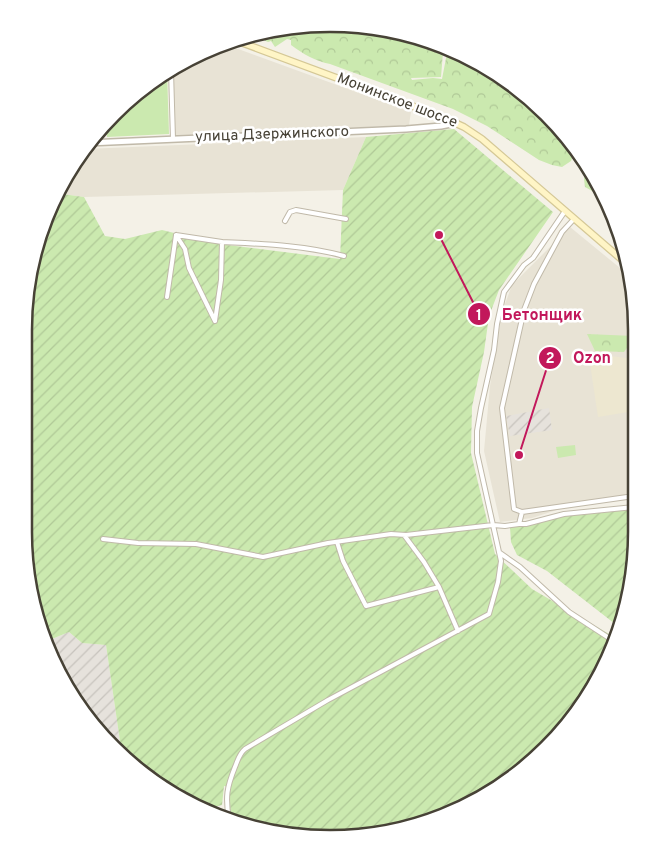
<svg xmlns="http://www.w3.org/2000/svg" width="660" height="862" viewBox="0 0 660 862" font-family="Overpass,sans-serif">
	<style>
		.residential { fill: #e8e3d5 }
		.industrial { fill: url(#industrial-furrows) }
		.education { fill: #ede7d0 }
		.forest { fill: url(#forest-crowns) }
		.garden { fill: url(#garden-furrows) }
		.pitch { fill: #cbe9af }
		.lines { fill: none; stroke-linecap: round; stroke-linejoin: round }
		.minor-casing { stroke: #c0b9a9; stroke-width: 6 }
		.tertiary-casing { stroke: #c0b9a9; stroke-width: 8 }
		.secondary-casing { stroke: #d5c896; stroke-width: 8 }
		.minor { stroke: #fff; stroke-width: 4 }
		.tertiary { stroke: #fff; stroke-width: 5 }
		.secondary { stroke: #fff5c6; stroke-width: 5.5 }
		.labels { text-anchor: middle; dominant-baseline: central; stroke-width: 5; stroke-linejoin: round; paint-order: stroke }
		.street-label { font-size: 15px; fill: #474236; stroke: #fff }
		.rim { fill: none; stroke: #474236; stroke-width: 2.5 }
		.leader { fill: none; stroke: #c2185b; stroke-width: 2 }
		.callout-dot { fill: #c2185b; stroke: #fff; stroke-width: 2 }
		.mark-label { font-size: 15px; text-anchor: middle; font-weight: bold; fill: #fff }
		.callout-label { font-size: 16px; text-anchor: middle; font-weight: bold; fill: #c2185b; stroke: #fff; stroke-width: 5; stroke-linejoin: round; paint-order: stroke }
	</style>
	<defs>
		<pattern id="industrial-furrows" width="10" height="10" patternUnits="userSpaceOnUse" patternTransform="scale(1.25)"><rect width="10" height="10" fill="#e6e2dc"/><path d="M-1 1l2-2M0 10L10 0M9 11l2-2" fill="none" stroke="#c7c3bd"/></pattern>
		<pattern id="forest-crowns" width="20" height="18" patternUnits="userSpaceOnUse" patternTransform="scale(1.25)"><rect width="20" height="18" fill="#cbe9af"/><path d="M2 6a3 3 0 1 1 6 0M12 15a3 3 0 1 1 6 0" fill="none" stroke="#b0c997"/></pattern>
		<pattern id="garden-furrows" width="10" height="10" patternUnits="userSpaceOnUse" patternTransform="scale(1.25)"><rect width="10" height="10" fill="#cbe9af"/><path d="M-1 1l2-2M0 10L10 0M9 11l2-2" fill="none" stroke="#b0c997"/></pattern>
	</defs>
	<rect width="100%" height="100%" fill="#f4f1e7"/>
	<!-- residential -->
	<path class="residential" d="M230,46l181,66 -2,13 -233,10 -1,-1 -2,-64z
		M366,137l-23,53 -259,7 -22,-3 23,-45z
		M570,227l61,50 3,13v207l-46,8 -22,2 -34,11 -32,4 -16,-71 6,-65 12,-74 10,-27z"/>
	<!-- industrial -->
	<path class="industrial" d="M549,408l3,22 -42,6 -4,-20z
		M69,632l13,11 24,2 16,110 -8,-6 -49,-64 -18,-44z"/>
	<!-- education -->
	<path class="education" d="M594,354l40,5v52l-36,6 -9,-60z"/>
	<!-- forest -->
	<path class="forest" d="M271,30h119l53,22 -2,25 -30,1 1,2 21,-2 9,1 5,-26 53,23 75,74 -4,11 -9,6 -10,-2 -13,-5 -52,-34 -34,-17 -123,-45c-15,-3 -27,-10 -39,-19v-5l-4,-1 -12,8 -4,-6 -3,1 -14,-6z
		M587,164l16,33 -18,-10 -1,-8z
		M587,334l47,2v9h-5l-5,7 -29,-1z"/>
	<!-- garden -->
	<path class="garden" d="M454,129l99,83 -54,78 -10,26 -5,36 -12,55 -1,46 24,101 37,35 77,45 7,5 -3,10 -28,53 -85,85 -72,35 -98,16 -79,-10 -20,-8 -2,-33 -5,-1 -2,19 -17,4 -28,-12 -55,-42 -16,-110 -24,-2 -13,-11 -22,9 -13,-29 -10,-80v-222l10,-60 28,-56 22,3 21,39 20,3 37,-9 57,14 121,15 3,-69 23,-53z
		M634,509v63l-15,55 -72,-56 -30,-16 -6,-13 -1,-15 64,-16z"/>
	<!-- pitch -->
	<path class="pitch" d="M167,72l2,62 -62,3 -1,-11 54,-51z
		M575,445l1,10 -18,3 -2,-11z"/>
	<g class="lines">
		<!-- minor casing -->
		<g class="minor-casing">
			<path id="minor" d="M171,71l2,68
				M574,219l-12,13 -28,52 -10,26 -22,98 12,101 8,3 112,-16
				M285,221l5,-9 6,-2 50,9
				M176,235l9,14 4,19 26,53
				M176,235l46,7
				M167,297l9,-62
				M215,321l6,-41 1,-38c41,2 82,3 122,14
				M519,524h7l38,-10 70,-7
				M404,535l20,27 15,25 19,44
				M103,539l35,4 58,1 67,13 65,-14 63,-9 15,1 87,-10 12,1 14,-2 3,-12
				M337,542l6,19 23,45 73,-19
				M500,553l20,14 49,45 46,30
				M229,819c-4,-22 -2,-32 6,-52 3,-7 4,-13 10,-18l83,-49 161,-86 9,-32 3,-21 -24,-108v-22l4,-23 13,-58 3,-26 7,-32 20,-27 9,-7 32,-47"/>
		</g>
		<!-- tertiary casing -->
		<g class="tertiary-casing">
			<path id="tertiary" d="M88,143l318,-14 35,-3 15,-3"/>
		</g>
		<!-- secondary casing -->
		<g class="secondary-casing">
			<path id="secondary" d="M240,42l202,75 22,10 18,12 146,126"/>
		</g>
		<!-- minor -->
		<use href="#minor" class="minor"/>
		<!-- tertiary -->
		<use href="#tertiary" class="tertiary"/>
		<!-- secondary -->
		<use href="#secondary" class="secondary"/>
	</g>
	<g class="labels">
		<!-- street labels -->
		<g class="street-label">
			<text transform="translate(397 101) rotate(21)">Монинское шоссе</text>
			<text transform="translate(272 135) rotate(-2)">улица Дзержинского</text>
		</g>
	</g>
	<!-- crop -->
	<path d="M0 0H660V862H0ZM330 32H330A298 298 0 0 1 628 330V532A298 298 0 0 1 330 830H330A298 298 0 0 1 32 532V330A298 298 0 0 1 330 32Z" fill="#fff" fill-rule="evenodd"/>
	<path class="rim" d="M330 32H330A298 298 0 0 1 628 330V532A298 298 0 0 1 330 830H330A298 298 0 0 1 32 532V330A298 298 0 0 1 330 32Z"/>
	<!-- callouts -->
	<path class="leader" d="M439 235L479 314M519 455L550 358"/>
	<g class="callout-dot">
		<circle cx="439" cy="235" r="5"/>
		<circle cx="519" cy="455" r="5"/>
		<circle cx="479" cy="314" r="12"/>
		<circle cx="550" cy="358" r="12"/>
	</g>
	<g class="mark-label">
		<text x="479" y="320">1</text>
		<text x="550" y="363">2</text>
	</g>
	<g class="callout-label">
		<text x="542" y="320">Бетонщик</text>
		<text x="592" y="363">Ozon</text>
	</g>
</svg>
